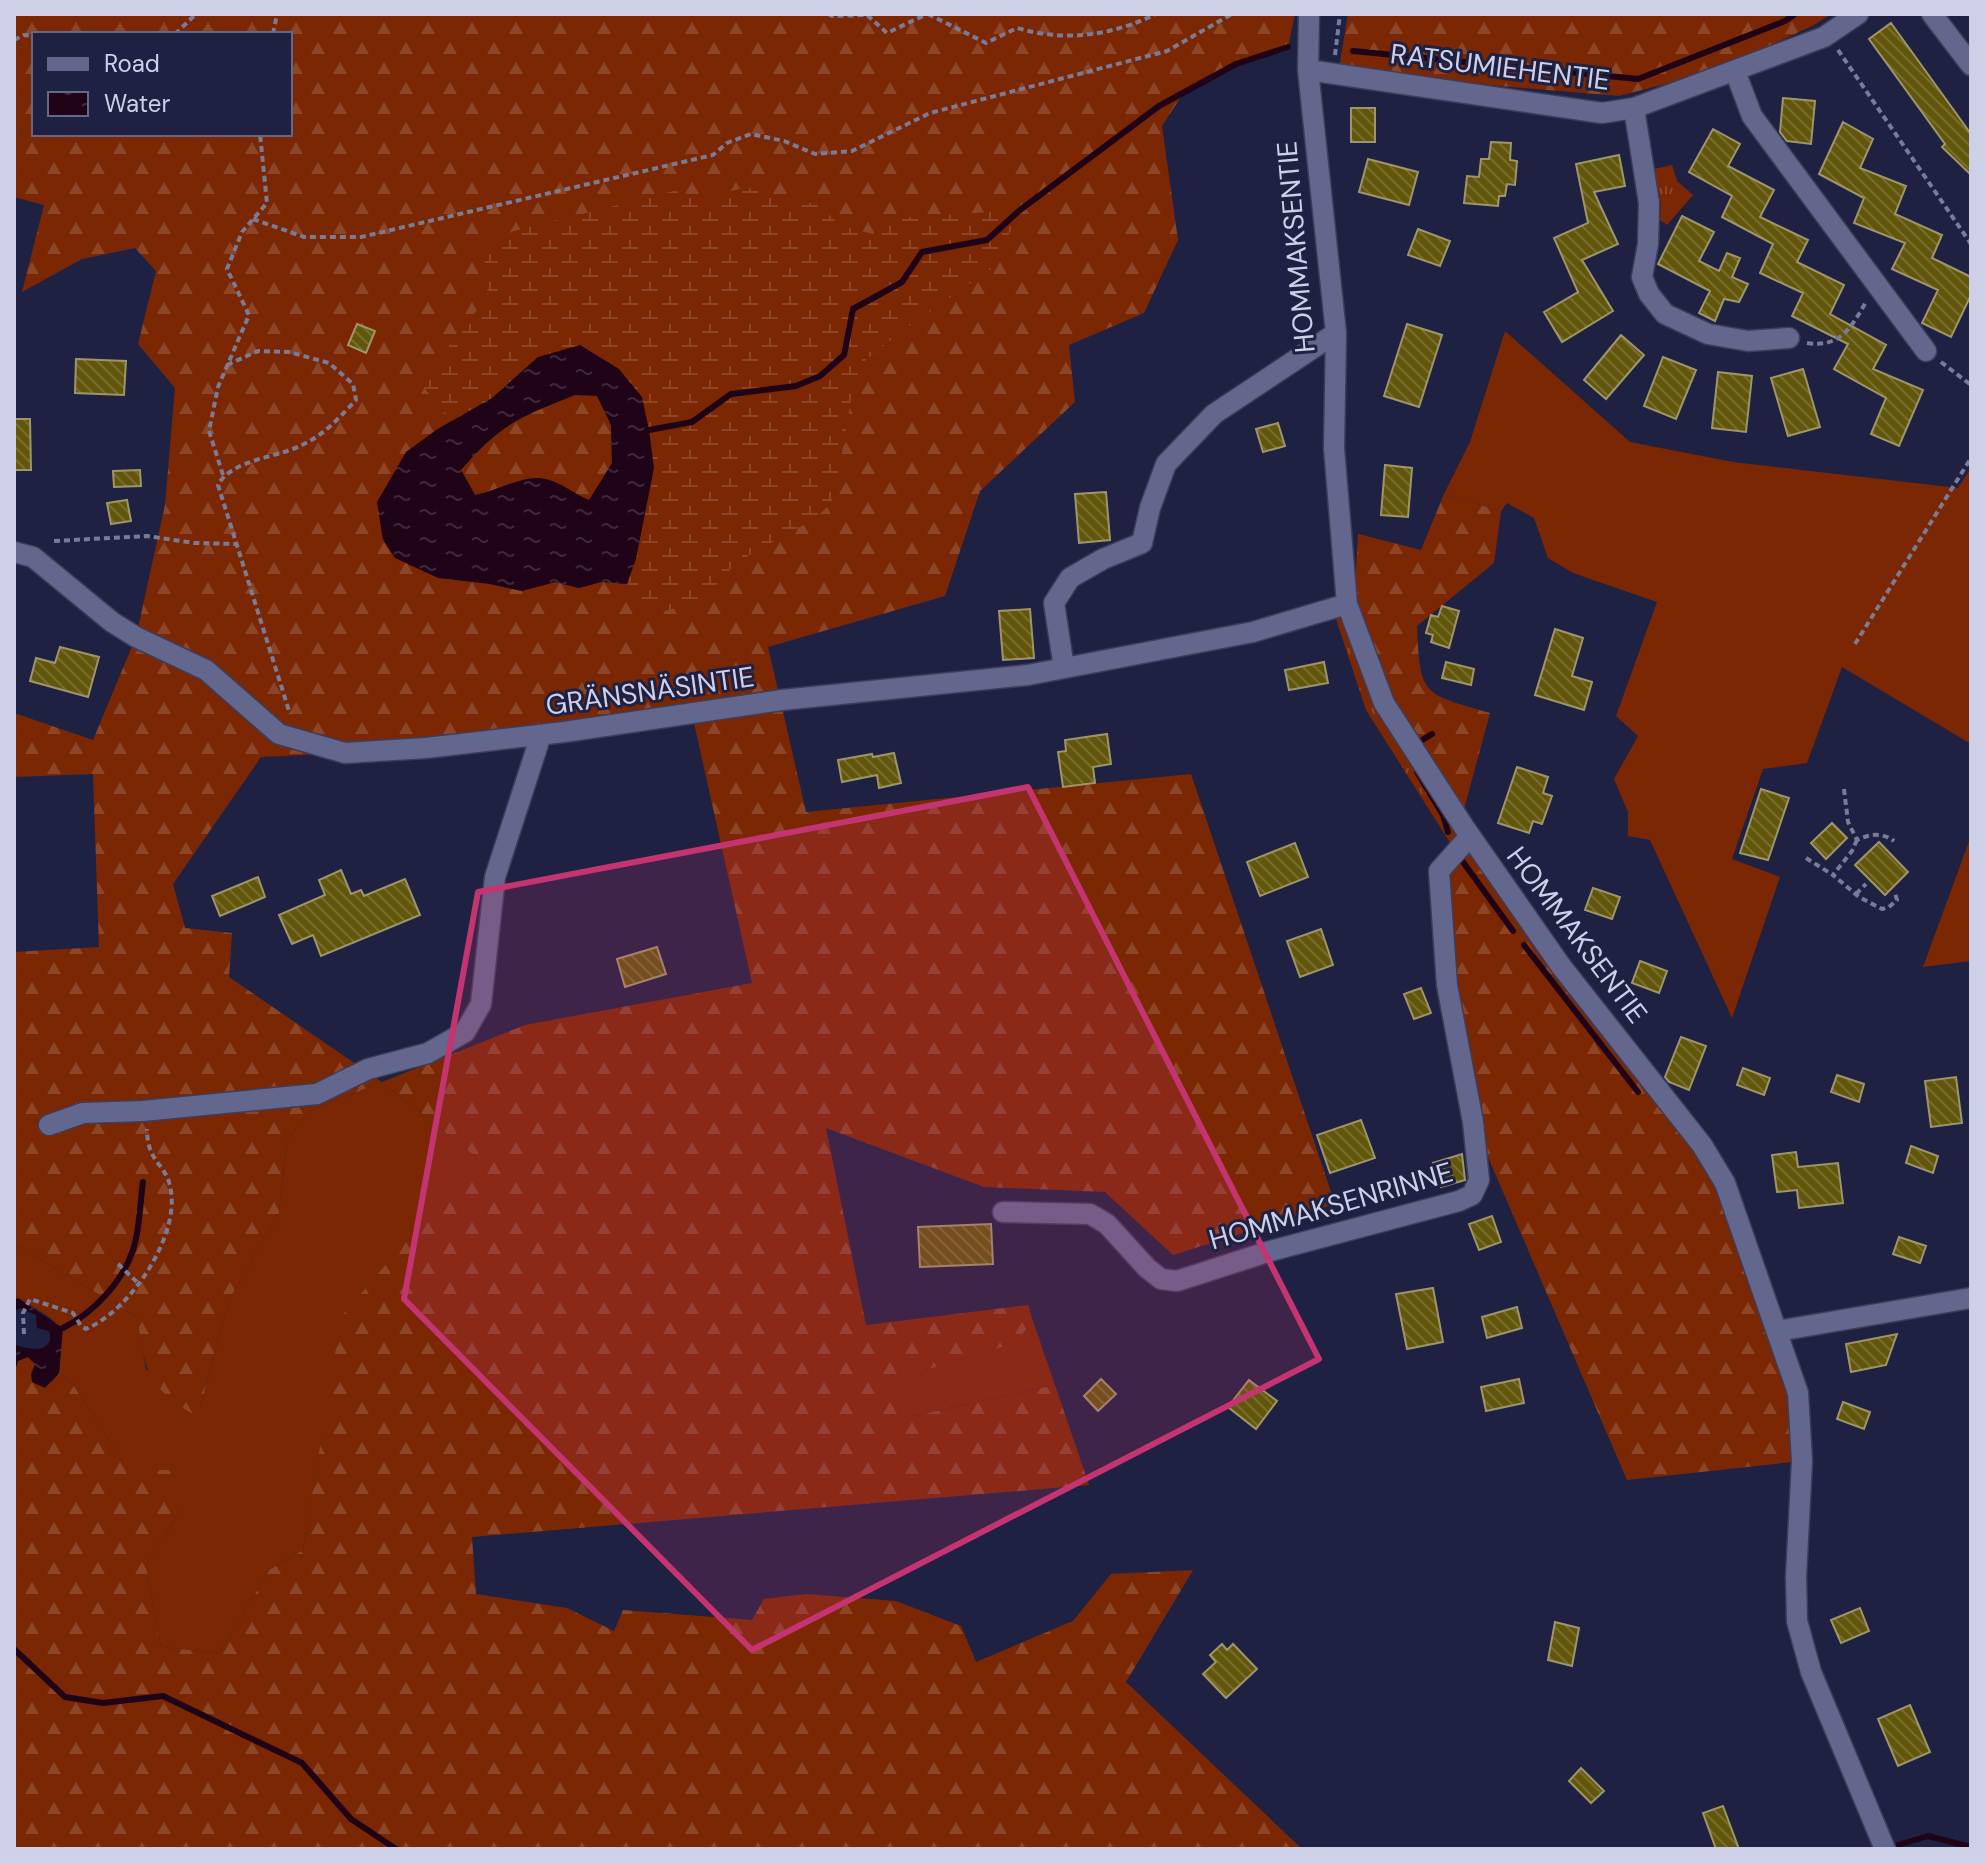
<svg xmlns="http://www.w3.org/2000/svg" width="1985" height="1863" viewBox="0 0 1985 1863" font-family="'DM Sans',sans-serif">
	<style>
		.grass { fill: #7c2703 }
		.forest { fill: url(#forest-firs); fill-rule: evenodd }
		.wetland { fill: url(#wetland-marsh) }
		.park { fill: url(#park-tufts) }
		.water { fill: url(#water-ripples); fill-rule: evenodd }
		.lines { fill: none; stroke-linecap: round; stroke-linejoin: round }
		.stream { stroke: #1f0418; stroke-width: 6 }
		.building { fill: url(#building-back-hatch); stroke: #9e966a; stroke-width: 2 }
		.minor-casing { stroke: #3d3d5a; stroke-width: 23 }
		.path { stroke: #797b97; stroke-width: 4; stroke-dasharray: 6 4; stroke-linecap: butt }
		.minor { stroke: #63678e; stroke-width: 20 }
		.marked { fill: #c43470; fill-opacity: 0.2; stroke: #c43470; stroke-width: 6; stroke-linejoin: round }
		.labels { text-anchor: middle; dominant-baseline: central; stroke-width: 6; stroke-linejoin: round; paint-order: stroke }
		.street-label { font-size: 28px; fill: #cdd0e7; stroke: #1f2142 }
	</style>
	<defs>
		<pattern id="forest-firs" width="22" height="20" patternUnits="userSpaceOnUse" patternTransform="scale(2)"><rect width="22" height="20" fill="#7c2703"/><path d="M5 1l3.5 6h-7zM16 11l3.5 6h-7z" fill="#8d4528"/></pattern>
		<pattern id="wetland-marsh" width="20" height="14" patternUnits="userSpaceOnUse" patternTransform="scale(2)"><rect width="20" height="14" fill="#7c2703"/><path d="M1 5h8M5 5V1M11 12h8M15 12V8" fill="none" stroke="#8d4528"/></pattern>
		<pattern id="park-tufts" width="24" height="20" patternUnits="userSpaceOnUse" patternTransform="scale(2)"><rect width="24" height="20" fill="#7c2703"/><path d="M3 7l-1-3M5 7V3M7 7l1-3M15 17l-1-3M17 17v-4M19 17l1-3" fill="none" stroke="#8d4528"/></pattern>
		<pattern id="water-ripples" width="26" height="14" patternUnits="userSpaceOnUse" patternTransform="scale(2)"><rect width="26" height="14" fill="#1f0418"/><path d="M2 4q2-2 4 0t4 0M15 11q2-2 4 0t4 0" fill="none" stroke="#3e283a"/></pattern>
		<pattern id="building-back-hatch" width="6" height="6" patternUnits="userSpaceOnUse" patternTransform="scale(2)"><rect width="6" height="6" fill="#62560b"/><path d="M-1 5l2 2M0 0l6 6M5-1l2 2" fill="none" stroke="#776d2f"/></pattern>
	</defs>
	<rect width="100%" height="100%" fill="#1f2142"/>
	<!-- grass -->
	<path class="grass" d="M1505,331l125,111 103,20 225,26 13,-20v276l-129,-77 -35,96 -44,6 -31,90 48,18 -48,141 -82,-178 -22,-4v-24l-14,-33 24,-43 -22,-20 41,-114 -84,-29 -25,-15 -14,-40 -27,-15 -6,8 -57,-17 26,-52z
		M1971,836v125l-48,6z
		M382,1082l95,76 -135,159 -39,233 -34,20 -49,83 -59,-6 -15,-81 34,-56 -52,-41 -58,-89 -11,-7c5,-54 5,-47 -41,-75l-4,1v-55l123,73 9,52 54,39 29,-108 50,-87 8,-72 20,-29z
		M1033,1321l22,64 -143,31 -18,-22 32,-24 88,-27z"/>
	<!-- forest -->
	<path class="forest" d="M14,14h1281l-7,33 -52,17 -52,28 -22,34 16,114 -34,73 -75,32 6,57 -95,89 -35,105 -177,51 38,165 385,-38 144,430 -162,51 -68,-63 -121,-5 -158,-59 40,197 162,-20 5,16 -18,22 -89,27 -32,24 19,22 142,-31 34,100 -617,52 4,57 91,14 47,23 9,-21 129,10 12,-21 42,-5 90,7 65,25 15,36 97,-41 38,-47 82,-4 -67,112 176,167h-1288v-475l4,-13 10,-4 7,7 -1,5 18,13 7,-9 11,7 58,89 42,1 10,40 -34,56 15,81 59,6 49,-83 34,-20 38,-233 136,-159 -95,-76 -75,30 -20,29 -8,72 -50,87 -29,108 -9,5c-47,-30 -45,-44 -54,-96l-123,-73v-292l85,-5 -6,-173 -79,3v-64l79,27 43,-103 29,-132 10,-117 -37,-44 18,-73 -21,-23 -53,11 -60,33 22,-87 -30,-8zM34,34h256v100h-256zM538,357l104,41 -6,161 -35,23 -22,6 -24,-6 -33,9 -32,-7 -54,-154 56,-32zM692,714l60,269 -227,42 -143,57 -153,-105 3,-44 -47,-5 -12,-44 88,-127 84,-4z
		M1348,14h483l-17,11 -99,46 -96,25 -130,-11 -150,-17z
		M575,395h22l14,30 1,38 -23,38c-13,-6 -26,-17 -40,-21 -21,-7 -52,11 -74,15l-14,-25c40,-46 58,-53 114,-75z
		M1444,494l57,17 -7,52 -77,63c3,72 6,67 73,87l-26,96 -70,-104 -40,-98 4,-73 63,16z
		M1470,836l232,309 76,185 24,131 -175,19 -154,-358 -34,-251z"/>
	<!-- wetland -->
	<path class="wetland" d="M745,187l75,19 21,20 32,8 24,-16 123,-8 -25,56 -92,64 -41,33 -10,30 -15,90 -6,20 -15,15 -79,44 -37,40 -36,9 -24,-9 -13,-18 9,-25 18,-91 -12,-70 -104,-41 -46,41 -39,24 -33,-39 68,-87 -4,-42 11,-14 19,-9 160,-40 34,7z"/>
	<!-- park -->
	<path class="park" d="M1672,165l5,16 16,14 -26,30 -7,-5 1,-16 -7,-35z
		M1347,604l37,99 86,133 -14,16 -90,-142 -32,-97z"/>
	<!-- water -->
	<path class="water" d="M580,345l39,24 23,28 7,33 5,38 -18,91 -9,25 -26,-2 -22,6 -24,-6 -33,9 -32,-7 -52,-6 -43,-20 -12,-18 -6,-38 29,-50 30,-22 56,-32 46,-41zM575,395l22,1 14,29 1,38 -23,37c-13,-5 -26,-16 -40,-20 -23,-8 -50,11 -74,15l-14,-25c39,-46 59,-53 114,-75z
		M18,1298l45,30 -4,45 -14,15 -13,-6 -1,-8 4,-10 -7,-7 -10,4 -4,13v-30c13,6 42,10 35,-13l-12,-3 -1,-13 -16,-7 -6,4v-13z"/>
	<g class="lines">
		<!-- stream -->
		<path class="stream" d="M1353,51l285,28 147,-58 10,-7
			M649,430l43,-8 39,-28 65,-8 24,-10 24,-21 9,-46 49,-27 20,-30 65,-12 33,-30 139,-104 77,-42 52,-17
			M1414,745l18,-11
			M1417,772l26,43 5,17
			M1463,862l50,69
			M1524,945l114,147
			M63,1328c30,-15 59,-45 70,-78 7,-21 7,-47 10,-68
			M14,1649l51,48 38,6 60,-7 139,67 49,56 45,30
			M1898,1845l30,-9 43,11"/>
	</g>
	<!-- building -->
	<path class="building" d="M1891,23l80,111v41l-29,-28 3,-3 -76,-105z
		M1783,98l32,3 -4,43 -24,-3 -7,-9z
		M1351,108h24v34h-24z
		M1843,122l30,17 -13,29 46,18 -11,28 47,21 -10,23 39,19v18l-20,42 -29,-14 16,-33 -46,-21 13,-26 -51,-20 10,-25 -45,-24z
		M1713,129l27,15 -12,22 46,24 -14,27 48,23 -11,22 47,23 -14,29 56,31 -13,24 50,21 -24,56 -28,-12 15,-36 -52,-29 14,-25 -56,-28 11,-23 -43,-20 13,-29 -51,-27 10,-21 -43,-24z
		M1491,142l20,1 -1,17 7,1 -2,24 -8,-1 -2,12h-6l-1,10 -34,-3 3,-27 12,1 2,-18h8z
		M1619,155l6,31 -31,6 24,52 -36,16 31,51 -51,31 -18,-30 34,-20 -24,-54 34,-15 -12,-59z
		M1368,159l50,13 -9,33 -50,-13z
		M1682,216l32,16 -15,29 20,10 8,-18 13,5 -8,19 16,7 -9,18 -15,-3 -9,22 -16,-8 11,-22 -52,-27z
		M1418,229l32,12 -10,25 -32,-11z
		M357,324l18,7 -9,22 -18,-8z
		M1407,324l35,11 -23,72 -35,-11z
		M1621,335l23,20 -38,44 -22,-19z
		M1663,357l33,13 -20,49 -32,-13z
		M76,359l50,2 -2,34 -49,-2z
		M1803,369l17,58 -32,9 -17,-58z
		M1718,372l34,4 -6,56 -34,-4z
		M14,419h16l1,51h-17z
		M1278,423l7,23 -22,6 -7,-23z
		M1385,465l27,3 -4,49 -27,-2z
		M140,470l1,16 -27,1 -1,-16z
		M1106,492l4,48 -31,3 -4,-49z
		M127,500l4,21 -20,3 -4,-21z
		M1442,606l17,5 -10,37 -18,-6 2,-7 -7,-2 5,-18 7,2z
		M1030,609l4,49 -31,2 -4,-49z
		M1555,629l28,9 -11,38 20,6 -8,28 -49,-15z
		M60,647l39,10 -11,40 -58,-16 6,-23 19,5z
		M1324,662l4,21 -39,7 -4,-20z
		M1446,662l28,7 -3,16 -29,-7z
		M1107,734l4,30 -18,3 2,16 -32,4 -5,-35 8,-1 -1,-11z
		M894,753l7,30 -22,5 -2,-13 -35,7 -4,-22 34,-6 1,3z
		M1517,767l31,10 -5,16 9,3 -10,28 -9,-3 -4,12 -31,-10z
		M1761,789l28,9 -21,62 -28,-7z
		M1832,823l15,15 -21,21 -15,-16z
		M1879,842l29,30 -23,23 -30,-30z
		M1295,843l13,34 -48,19 -13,-34z
		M341,870l10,24 10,-4 3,6 41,-17 15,36 -99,41 -8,-21 -21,9 -13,-29 46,-20 -6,-15z
		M258,877l7,20 -45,19 -8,-20z
		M1593,888l27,9 -8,22 -27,-9z
		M1321,929l12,36 -33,12 -13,-36z
		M657,947l9,27 -41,13 -8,-28z
		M1640,961l27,10 -8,22 -27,-10z
		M1421,988l10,25 -17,6 -10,-25z
		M1681,1037l25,9 -17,44 -20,-8 -4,-5z
		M1743,1068l27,10 -6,17 -27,-10z
		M1837,1075l27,9 -5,18 -28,-10z
		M1956,1077l6,46 -31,4 -6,-46z
		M1361,1120l14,38 -45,15 -13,-38z
		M1911,1146l27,10 -5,17 -27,-10z
		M1796,1152l2,15 40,-4 5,40 -44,5 -2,-18 -20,2 -5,-37z
		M1462,1154l3,26 -24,7 -8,-24z
		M1492,1216l9,26 -22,8 -10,-26z
		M991,1224l2,40 -73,3 -2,-40z
		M1899,1237l27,9 -6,17 -27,-9z
		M1433,1288l10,54 -36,7 -11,-55z
		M1517,1307l5,21 -35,10 -5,-21z
		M1897,1334l-11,31 -35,7 -5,-28z
		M1101,1379l15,15 -18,17 -14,-15z
		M1519,1379l5,24 -38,8 -5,-24z
		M1249,1380l28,21 -21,28 -28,-22z
		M1843,1402l27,10 -6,17 -27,-10z
		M1860,1608l9,23 -28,12 -10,-23z
		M1555,1622l24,6 -7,38 -24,-6z
		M1222,1644l5,6 6,-6 24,25 -31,29 -23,-24 13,-12 -6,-7z
		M1910,1705l20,47 -32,14 -20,-47z
		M1581,1768l23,23 -13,12 -22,-22z
		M1723,1806l16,43h-23l-13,-36z"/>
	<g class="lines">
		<!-- minor casing -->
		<g class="minor-casing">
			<path id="minor" d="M1309,14l-1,56 28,263 -2,115 13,156 37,99 80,124 97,139 141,179 23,38 73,210 4,68 -6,116 1,44 14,51 74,177
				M1932,14l39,51
				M1308,70l294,43 32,-5 190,-71 34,-23
				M1735,71l17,45 174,235
				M1634,108l15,95 -1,41 -6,33 7,17 16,20 43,20 40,7 41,-3
				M14,552l19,5 79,65 24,15 70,33 73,64 66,19 81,-5 138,-16 218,-32 246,-25 225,-43 94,-28
				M1064,668l-10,-65 16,-25 33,-19 39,-16 8,-35 16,-44 48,-50 122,-81
				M49,1125l34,-12 60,-2 174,-17 51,-25 60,-16 37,-21 16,-28 14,-127 46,-142
				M1003,1212l87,2 17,10 40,44 14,11 16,2 90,-29 192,-51 13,-6 7,-15 -6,-58 -26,-137 -8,-114 31,-35
				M1778,1331l193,-33"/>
		</g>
		<!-- path -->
		<path class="path" d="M828,14l4,2 35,-1 20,18 40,-19
			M928,14l58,29 31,-15c48,14 94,8 139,-14
			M175,34l21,-20
			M273,34l4,-20
			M14,40l10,-5 10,1
			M1838,50l133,194
			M1335,55l5,-41
			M253,219l51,18h57l352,-82 14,-12 24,-9 33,7 31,13 37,-3 78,-38 237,-62 65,-37
			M1807,343c33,5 44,-15 59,-41
			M1941,362l30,23
			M227,365l31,-14 31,1 40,11 24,21 3,16c-16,17 -32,35 -54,45 -25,13 -70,14 -84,40l72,229
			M223,475l-14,-44 9,-44 31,-72 -22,-46 15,-37 25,-29 -7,-69
			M54,541l93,-5 47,7 43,1
			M1855,644l116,-186
			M1844,789l4,33 9,18c12,-6 25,-8 37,1
			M1857,840l-5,11 -19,24 26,22 23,12 7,-2 8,-7 -2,-7
			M1806,858l27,17
			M1856,894l10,-10
			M118,1264l20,19
			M24,1334l-1,-21 7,-14 43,14 8,13 5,3c44,-18 96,-95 84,-143 -5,-23 -23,-24 -23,-57"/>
		<!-- minor -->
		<use href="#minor" class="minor"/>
	</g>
	<!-- marked area -->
	<path class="marked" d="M1028,787l291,572 -567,291 -348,-351 74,-407z"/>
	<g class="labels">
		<!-- street labels -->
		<g class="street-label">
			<text transform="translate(1500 67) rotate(7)">RATSUMIEHENTIE</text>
			<text transform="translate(1296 247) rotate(-95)">HOMMAKSENTIE</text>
			<text transform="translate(650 691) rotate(-8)">GRÄNSNÄSINTIE</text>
			<text transform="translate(1577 935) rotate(53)">HOMMAKSENTIE</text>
			<text transform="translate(1331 1206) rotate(-16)">HOMMAKSENRINNE</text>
		</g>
	</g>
	<!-- border -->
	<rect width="1985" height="1863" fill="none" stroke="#cdd0e7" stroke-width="32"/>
	<!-- legend -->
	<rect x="32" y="32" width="260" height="104" fill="#1f2142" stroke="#656784" stroke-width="2"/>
	<rect x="48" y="58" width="40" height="12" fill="#63678e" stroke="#656784" stroke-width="2"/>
	<text x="104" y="72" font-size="24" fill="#cdd0e7">Road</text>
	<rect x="48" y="92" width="40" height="24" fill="url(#water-ripples)" stroke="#656784" stroke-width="2"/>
	<text x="104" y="112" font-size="24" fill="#cdd0e7">Water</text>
</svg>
